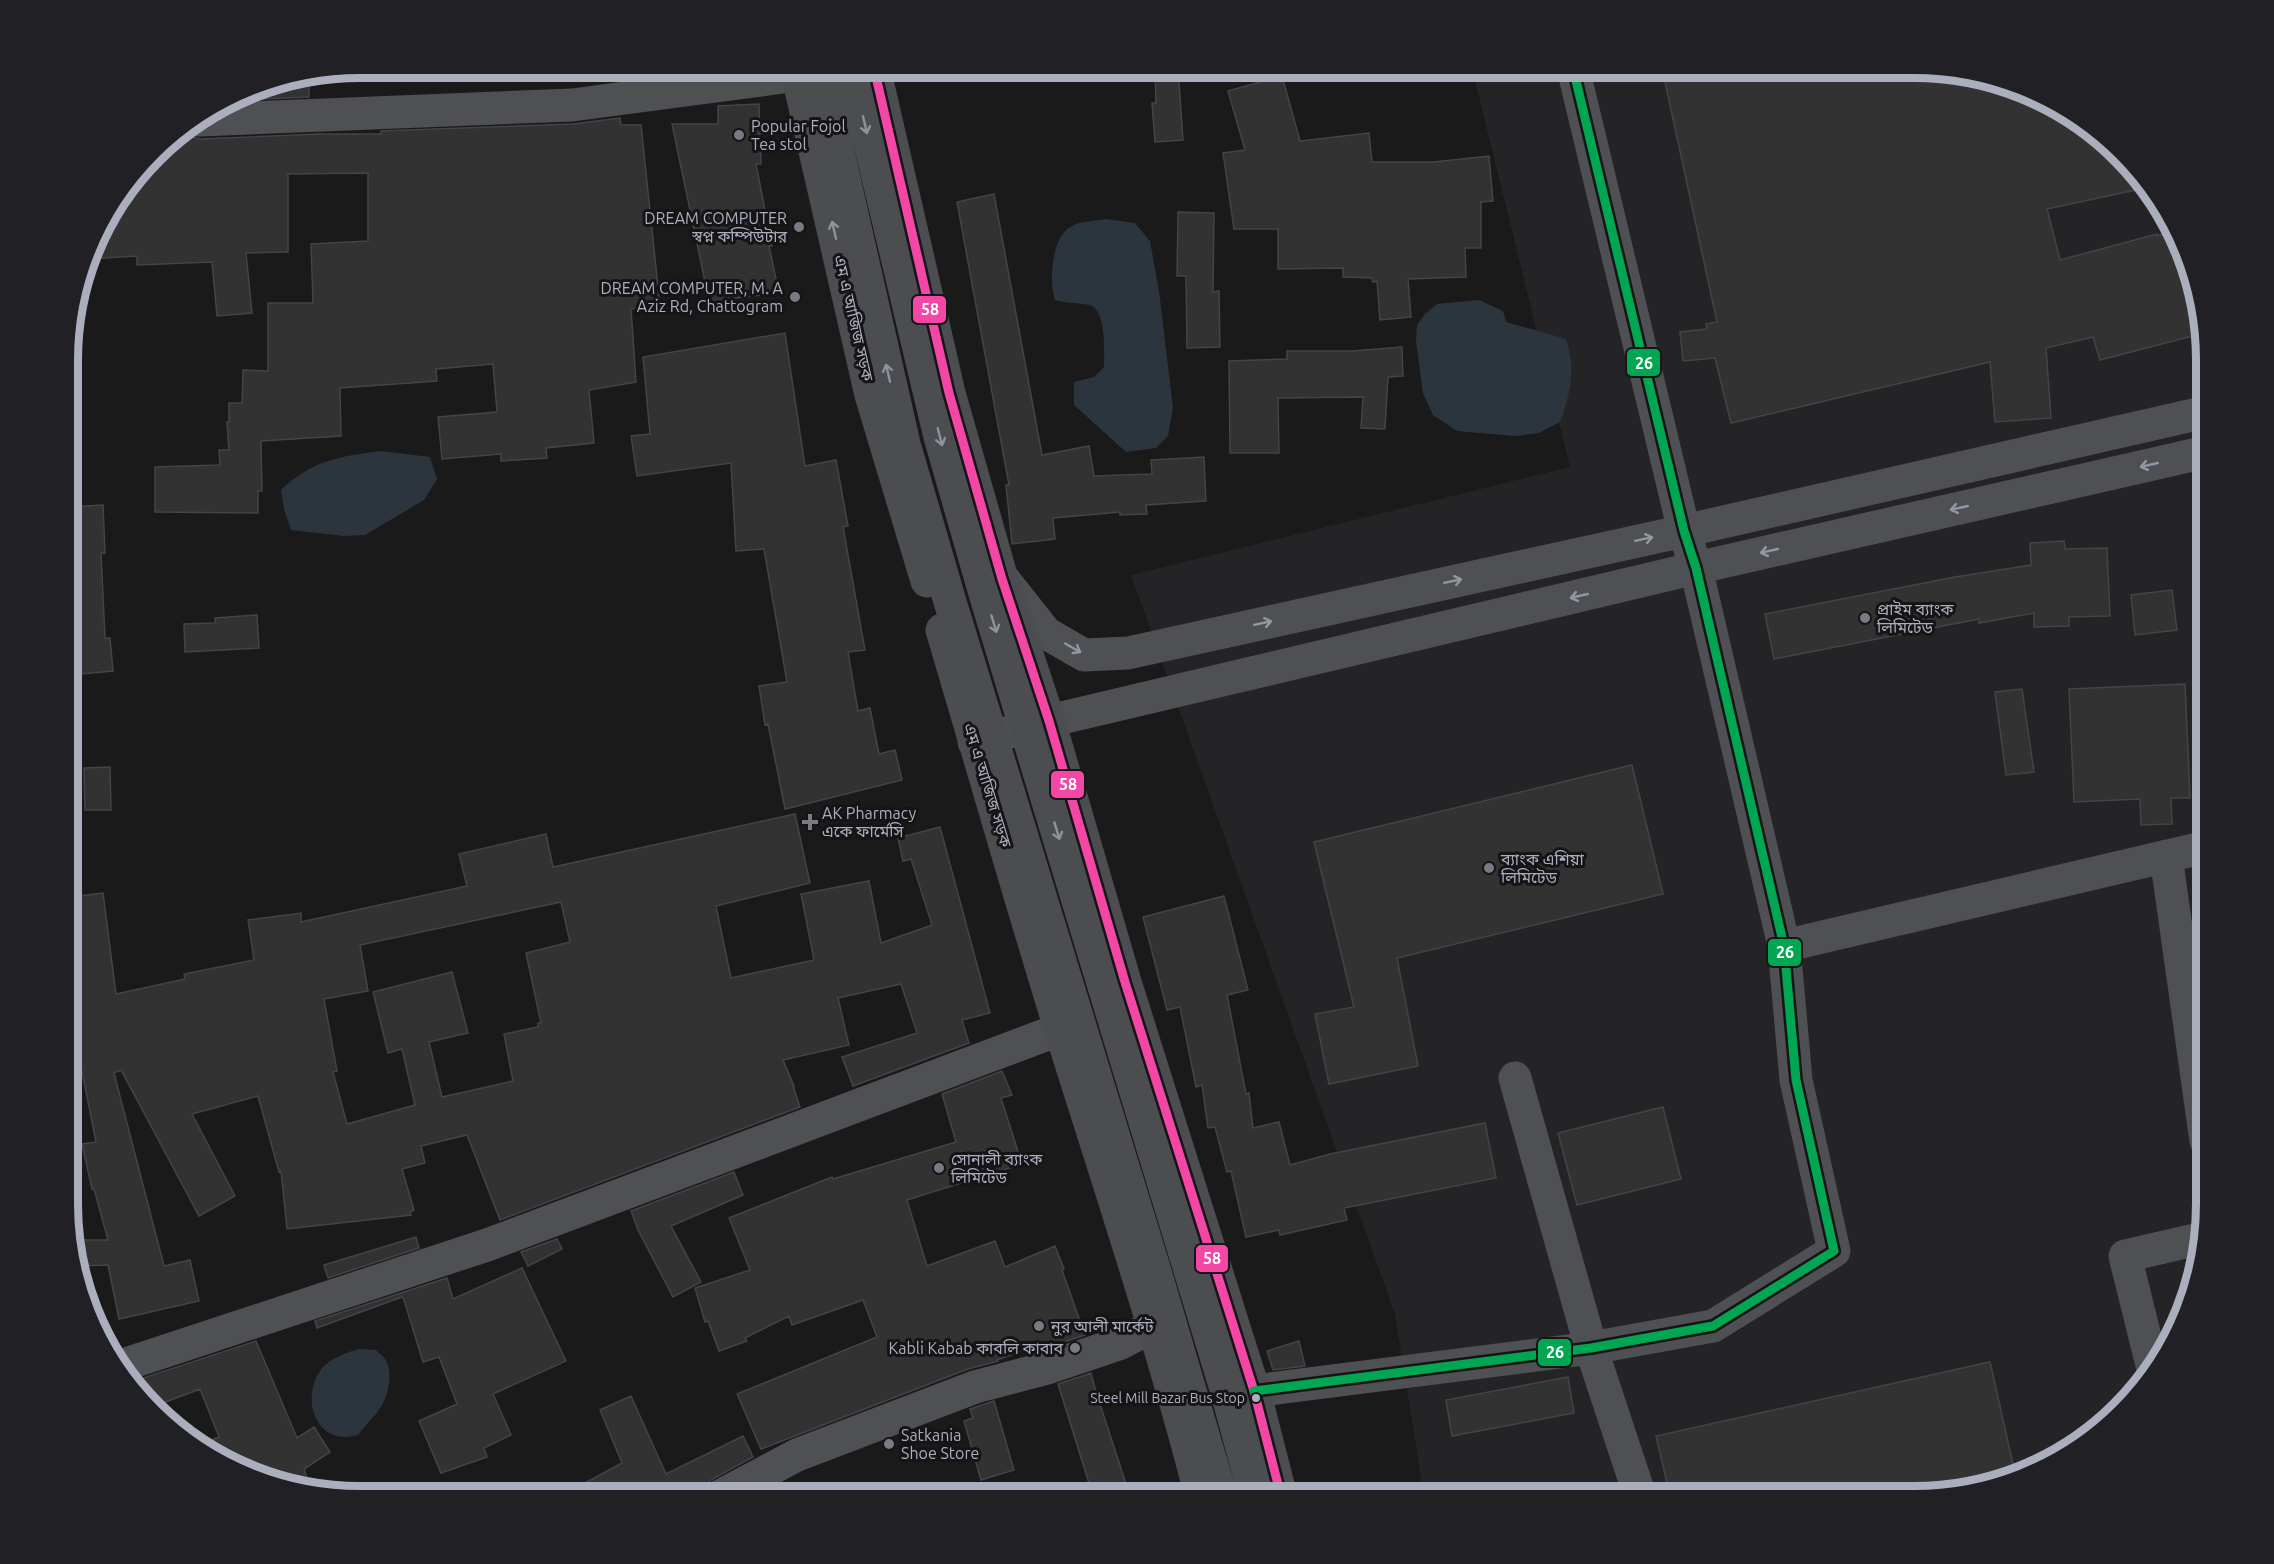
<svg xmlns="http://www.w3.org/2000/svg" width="2274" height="1564" viewBox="0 0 2274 1564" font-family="Ubuntu,'Noto Sans Bengali',sans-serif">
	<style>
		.built { fill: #242427 }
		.water { fill: #2c353e }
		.building { fill: #323233; stroke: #434447; stroke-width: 1.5; fill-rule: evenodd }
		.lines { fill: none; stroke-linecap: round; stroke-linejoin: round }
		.minor { stroke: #4f5054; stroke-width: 33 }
		.major { stroke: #4c4d50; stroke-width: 33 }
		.highway-bridge { stroke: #4c4d51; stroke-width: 33 }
		.bus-1-casing { stroke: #151417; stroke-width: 14 }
		.bus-2-casing { stroke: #151417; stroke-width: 14 }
		.bus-1 { stroke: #f346a5; stroke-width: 9 }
		.bus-2 { stroke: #00a651; stroke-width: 9 }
		.oneway { stroke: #8e929d }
		.oneway2 { stroke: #8e929c }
		.oneway3 { stroke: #9497a3 }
		.poi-dot { fill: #787b84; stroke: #151417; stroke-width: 2 }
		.bus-dot { fill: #abafbd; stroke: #151417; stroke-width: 2 }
		.labels { text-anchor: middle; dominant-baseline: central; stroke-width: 6; stroke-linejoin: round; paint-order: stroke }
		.bus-label { font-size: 14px; fill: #abafbd; stroke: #151417; text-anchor: end }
		.poi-label { font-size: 16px; fill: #abafbd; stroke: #151417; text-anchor: start }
		.street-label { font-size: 16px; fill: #abafbd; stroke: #151417 }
		.rim { fill: none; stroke: #abafbd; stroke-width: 8 }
		.line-badge { stroke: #151417; stroke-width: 2 }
		.badge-label { font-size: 16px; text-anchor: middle; font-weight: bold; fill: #fff }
	</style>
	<rect width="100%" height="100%" fill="#1a1a1b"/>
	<!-- built -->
	<path class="built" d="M1472,68h461l76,15 83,45 76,86 38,127v882l-15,76 -45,83 -102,84 -129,30h-491l-29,-182 -264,-739 439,-108z"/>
	<!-- water -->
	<path class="water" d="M1105,219l30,4 15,18 9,50 14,117 -5,28 -12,12 -30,4 -52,-47v-23l20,-5 10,-10c0,-15 3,-58 -15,-62 -12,-2 -22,-2 -34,-5 -6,-19 -4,-64 17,-74 9,-5 23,-5 33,-7z
		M1479,300l24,11 3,11 60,17c10,31 5,52 -6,83l-21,11 -24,3 -58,-5 -24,-16 -10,-22 -7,-51 1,-17 8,-11 12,-10z
		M381,451l49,6 7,22 -13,21 -59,35 -21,1 -53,-6 -7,-21 -3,-19c31,-30 60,-34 100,-39z
		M360,1349l16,1c3,3 8,7 10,10 8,16 1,41 -10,54 -6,7 -12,13 -18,21 -42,12 -59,-36 -36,-67 9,-10 25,-16 38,-19z"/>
	<!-- building -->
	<path class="building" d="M1155,68h23l5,72 -28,2 -3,-39h4z
		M1662,68h271l76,15 83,45 53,60 -98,21 13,51 97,-26v2l16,-4 31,101 -104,27 -7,-23 -47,11 5,70 -56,4 -5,-60 -259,61 -16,-65 -32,3 -3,-29 27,-3 -1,-5 11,-2z
		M1282,76l18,65 69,-8 3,29h61l56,-6 4,45 -12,1v46h-16l1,29 -58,2 3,38 -31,3 -3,-39 -4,1 -1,-4 -29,-1v-9l-65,1v-40h-44l-11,-76 22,-3 -17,-59z
		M309,78v19l-77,3 16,-10z
		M759,104l2,60h-5l16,82h-3l10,47 -70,8 -37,-177h46v-18z
		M620,118l1,7h20l19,181 -29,3 5,73 -47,8 5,53 -48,5 1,10 -46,3v-7l-59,5 -4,-42 59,-5 -4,-48 -57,5 1,12 -97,7 1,48 -80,5 1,50h-4v22l-103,-1v-45l65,-2 -1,-15h10l-2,-28h2v-19h13l1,-33 25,1v-68h45l-2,-59 57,-3v-68l-80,1v78l-42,1 6,60 -35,3 -5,-54 -75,3v-9l-48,3 9,-29 69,-90 16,-10 7,6 10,3 118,-5h63v-3l192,-7z
		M994,194l48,261 47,-9 5,30 58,-2 -1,-14 53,-3 2,44 -60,4 1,9 -27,1v-3l-67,6 2,21 -43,5 -6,-59h3l-52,-283z
		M1178,212l36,1 -1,79 6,-1 1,56 -33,1 -1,-72h-9z
		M785,333l20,133 31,-6 12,66 -5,1 22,123 -17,2 10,59 12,-3 9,46 16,-4 7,30 -117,29 -17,-85 -3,1 -6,-39 28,-4 -23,-133 -28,2 -5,-88 -94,13 -6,-40 19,-2 -7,-77z
		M1402,347l1,29 -15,1 -3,52 -24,-1 2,-31 -85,1 1,55h-49l-1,-92 58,-2v-8h66z
		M103,505l2,48h-4l4,85h5l3,33 -43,4v-168z
		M2064,541l1,8 42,-1 3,68 -41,1v9l-35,1v-14l-55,10v-4l-205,40 -9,-45 190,-37 76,-12 -1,-22z
		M2172,590l5,40 -42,5 -4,-40z
		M257,615l2,33 -74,4 -1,-28 31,-1v-5z
		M2185,684l5,114h-19l1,26 -31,1 -1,-26 -66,3 -5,-113z
		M2022,689l12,83 -28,3 -11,-83z
		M1632,765l31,129 -266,64 21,108 -89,18 -14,-70 39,-7 -40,-165z
		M110,767l1,43h-26l-1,-42z
		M795,814l15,69 -94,23 15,72 83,-18 -13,-66 68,-13 12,62 51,-18 -21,-66 -8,2 -5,-23 42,-11 50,186 -28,7 7,23 -116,43 -11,-29 75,-24 -16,-49 -63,14 11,47 -66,15 11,26h-1l7,21 -300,113 -33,-85 -46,11 4,17 -23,6 12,41 -4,2 1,3 -124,14 -6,-58 -2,1 -21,-76 -66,18 43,82 -36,20 -78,-146 -7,3 50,193 26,-6 9,41 -80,18 -11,-54 -30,1 -8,-26h38l-14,-51h-2l-10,-45 14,-2 -18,-91 -8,1v-25l8,-2 -8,-27v-101l33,-4 13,101 69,-15 -1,-5 70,-14 -6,-40 53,-7v9l166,-36 -8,-32 87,-20 7,33zM561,902l9,40 -44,11 15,70h-3v4l-34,7 9,47 -71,16 -13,-55 39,-9 -16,-61 -79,20 15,61 14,-4 13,56 -68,19 -14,-52 4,-1 -13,-72 44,-8 -8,-46z
		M1224,896l24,94 -21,5 19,99 3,-1 4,35 26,-6 11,43 40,-11 155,-31 11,55 -152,30 3,12 -67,15 -1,-5 -33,7 -15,-66 -4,1 -12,-45 -7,1 -6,-43 -6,2 -16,-80 -13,3 -24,-93z
		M1002,1071l10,24 -11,3 21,66 -115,36 20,66 68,-25 10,26 50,-21 9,23 -2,1 23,65 -39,13 -1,-5 -48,17 1,1 -30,8 -207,80 -24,-55 140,-57 -14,-37 -71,25 -3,-9 -44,22 2,3 -28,10 -11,-30 -3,1 -10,-34 55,-18 -21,-52 103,-41 1,2 123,-37 -14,-48z
		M1663,1107l18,72 -104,26 -19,-72z
		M734,1172l9,23 -72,31 30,56 -28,15 -35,-67 -7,-19z
		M416,1237l3,11 -91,30 -4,-13z
		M557,1239l5,10 -34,17 -7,-14z
		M522,1268l44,93 -73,33 18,41 -27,13 3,9 -46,16 -22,-52 38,-17 -18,-47 -16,5 -19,-62 -2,-3 -85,31 -2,-7 132,-43 6,21z
		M256,1341l41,97 17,-11 16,25 -26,17 7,21 -46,-9 -67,-36 21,-8 -19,-48 -45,17 -21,-25z
		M1299,1341l6,25 -32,4 -6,-19z
		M1990,1362l25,111 -100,23h-245l-14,-60z
		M1091,1373l6,22 33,101h-37l-35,-112z
		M1568,1377l6,36 -122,23 -6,-36z
		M631,1396l35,78 77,-38 10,21 -42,23 -7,7 -3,9h-140l61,-33 -22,-53z
		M994,1401l20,69 -33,10 -17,-59 9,-3 -3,-9z"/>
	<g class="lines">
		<!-- minor -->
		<path class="minor" d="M199,120l373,-15 226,-30
			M1004,580l42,53 38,22 44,-2 556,-122 522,-119
			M974,742l75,-21 647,-153 510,-116
			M2166,856l40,285
			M1784,946l422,-99
			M1515,1078l76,270 49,148
			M120,1366l367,-121 574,-216
			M2153,1369l-28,-113 78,-18
			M1254,1391l337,-43 122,-22 121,-75 -38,-171 -12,-134 -88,-378 -12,-37 -111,-463
			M720,1496l77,-41 178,-68 72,-19 74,-25 32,-17"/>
		<!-- major -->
		<path class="major" d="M796,68l75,327 56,186
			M874,68l75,325 53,186 47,142 76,261 129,409 27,105
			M942,630c41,138 80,276 123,414 47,150 97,300 136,452"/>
		<!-- highway-bridge -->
		<path class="highway-bridge" d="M819,68l85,376 47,161 203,663 67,228
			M852,68l88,369 46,160 240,792 29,107"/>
		<!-- bus-1 casing -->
		<g class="bus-1-casing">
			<path id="bus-1" d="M874,68l75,325 53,186 47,142 76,261 129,409 27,105"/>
		</g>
		<!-- bus-2 casing -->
		<g class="bus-2-casing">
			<path id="bus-2" d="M1254,1391l337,-43 122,-22 121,-75 -38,-171 -12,-134 -88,-378 -12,-37 -111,-463"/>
		</g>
		<!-- bus-1 -->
		<use href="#bus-1" class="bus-1"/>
		<!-- bus-2 -->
		<use href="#bus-2" class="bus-2"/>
	</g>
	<!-- one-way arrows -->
	<defs><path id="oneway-shaft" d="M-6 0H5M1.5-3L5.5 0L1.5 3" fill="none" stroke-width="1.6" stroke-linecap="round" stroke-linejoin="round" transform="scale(1.5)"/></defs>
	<g class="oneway">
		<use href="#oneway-shaft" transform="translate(865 125) rotate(77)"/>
		<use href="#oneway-shaft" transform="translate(888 373) rotate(-103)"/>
		<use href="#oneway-shaft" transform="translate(940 437) rotate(75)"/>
		<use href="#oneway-shaft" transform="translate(994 624) rotate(73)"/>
		<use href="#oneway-shaft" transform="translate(1057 831) rotate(73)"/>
	</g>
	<use class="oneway2" href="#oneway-shaft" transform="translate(834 230) rotate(-103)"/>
	<g class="oneway3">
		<use href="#oneway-shaft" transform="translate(2149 465) rotate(167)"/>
		<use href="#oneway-shaft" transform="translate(1959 508) rotate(167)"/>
		<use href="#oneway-shaft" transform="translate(1644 539) rotate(-12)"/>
		<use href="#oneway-shaft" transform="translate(1769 551) rotate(167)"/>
		<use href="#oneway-shaft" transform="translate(1453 581) rotate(-12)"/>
		<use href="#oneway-shaft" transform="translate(1579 596) rotate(167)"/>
		<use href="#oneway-shaft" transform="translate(1263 623) rotate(-12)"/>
		<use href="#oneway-shaft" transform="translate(1073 648) rotate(30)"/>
	</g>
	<!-- markers -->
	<g class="poi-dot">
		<circle cx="739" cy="135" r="6"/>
		<circle cx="799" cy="227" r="6"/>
		<circle cx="795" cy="297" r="6"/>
		<circle cx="1865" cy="618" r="6"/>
		<path d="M807 813h6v6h6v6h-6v6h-6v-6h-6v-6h6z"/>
		<circle cx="1489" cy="868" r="6"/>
		<circle cx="939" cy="1168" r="6"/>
		<circle cx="1039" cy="1326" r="6"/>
		<circle cx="1075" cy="1348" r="6"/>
		<circle cx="889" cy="1444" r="6"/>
	</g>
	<circle class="bus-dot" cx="1256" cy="1398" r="5"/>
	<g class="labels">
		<!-- bus labels -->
		<g class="bus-label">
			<text x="1245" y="1398">Steel Mill Bazar Bus Stop</text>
		</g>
		<!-- poi labels -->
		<g class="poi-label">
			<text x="751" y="126">Popular Fojol<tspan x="751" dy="18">Tea stol</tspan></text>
			<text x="787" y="218" text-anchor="end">DREAM COMPUTER<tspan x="787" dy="18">স্বপ্ন কম্পিউটার</tspan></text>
			<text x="783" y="288" text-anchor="end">DREAM COMPUTER, M. A<tspan x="783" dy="18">Aziz Rd, Chattogram</tspan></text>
			<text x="1877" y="609">প্রাইম ব্যাংক<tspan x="1877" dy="18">লিমিটেড</tspan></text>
			<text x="822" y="813">AK Pharmacy<tspan x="822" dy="18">একে ফার্মেসি</tspan></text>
			<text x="1501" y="859">ব্যাংক এশিয়া<tspan x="1501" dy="18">লিমিটেড</tspan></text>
			<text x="951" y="1159">সোনালী ব্যাংক<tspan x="951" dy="18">লিমিটেড</tspan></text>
			<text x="1051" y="1326">নুর আলী মার্কেট</text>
			<text x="1063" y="1348" text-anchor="end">Kabli Kabab কাবলি কাবাব</text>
			<text x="901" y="1435">Satkania<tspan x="901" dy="18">Shoe Store</tspan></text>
		</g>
		<!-- street labels -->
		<g class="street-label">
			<text transform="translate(854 318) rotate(77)">এম এ আজিজ সড়ক</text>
			<text transform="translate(988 785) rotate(73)">এম এ আজিজ সড়ক</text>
		</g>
	</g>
	<!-- crop -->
	<path d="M0 0H2274V1564H0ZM360 78H1914A282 282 0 0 1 2196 360V1204A282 282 0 0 1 1914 1486H360A282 282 0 0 1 78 1204V360A282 282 0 0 1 360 78Z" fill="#212024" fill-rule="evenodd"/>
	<path class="rim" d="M360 78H1914A282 282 0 0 1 2196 360V1204A282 282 0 0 1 1914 1486H360A282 282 0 0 1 78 1204V360A282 282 0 0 1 360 78Z"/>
	<g class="line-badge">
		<rect x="912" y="295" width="35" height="29" rx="6" fill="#f346a5"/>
		<rect x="1626" y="348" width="35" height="29" rx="6" fill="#00a651"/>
		<rect x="1050" y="770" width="35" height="29" rx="6" fill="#f346a5"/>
		<rect x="1767" y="938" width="35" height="29" rx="6" fill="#00a651"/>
		<rect x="1195" y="1244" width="34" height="29" rx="6" fill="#f346a5"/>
		<rect x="1537" y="1338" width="35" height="29" rx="6" fill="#00a651"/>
	</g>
	<g class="badge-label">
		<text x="930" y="315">58</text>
		<text x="1644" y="369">26</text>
		<text x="1068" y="790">58</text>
		<text x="1785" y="958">26</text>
		<text x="1212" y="1264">58</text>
		<text x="1555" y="1358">26</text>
	</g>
</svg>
